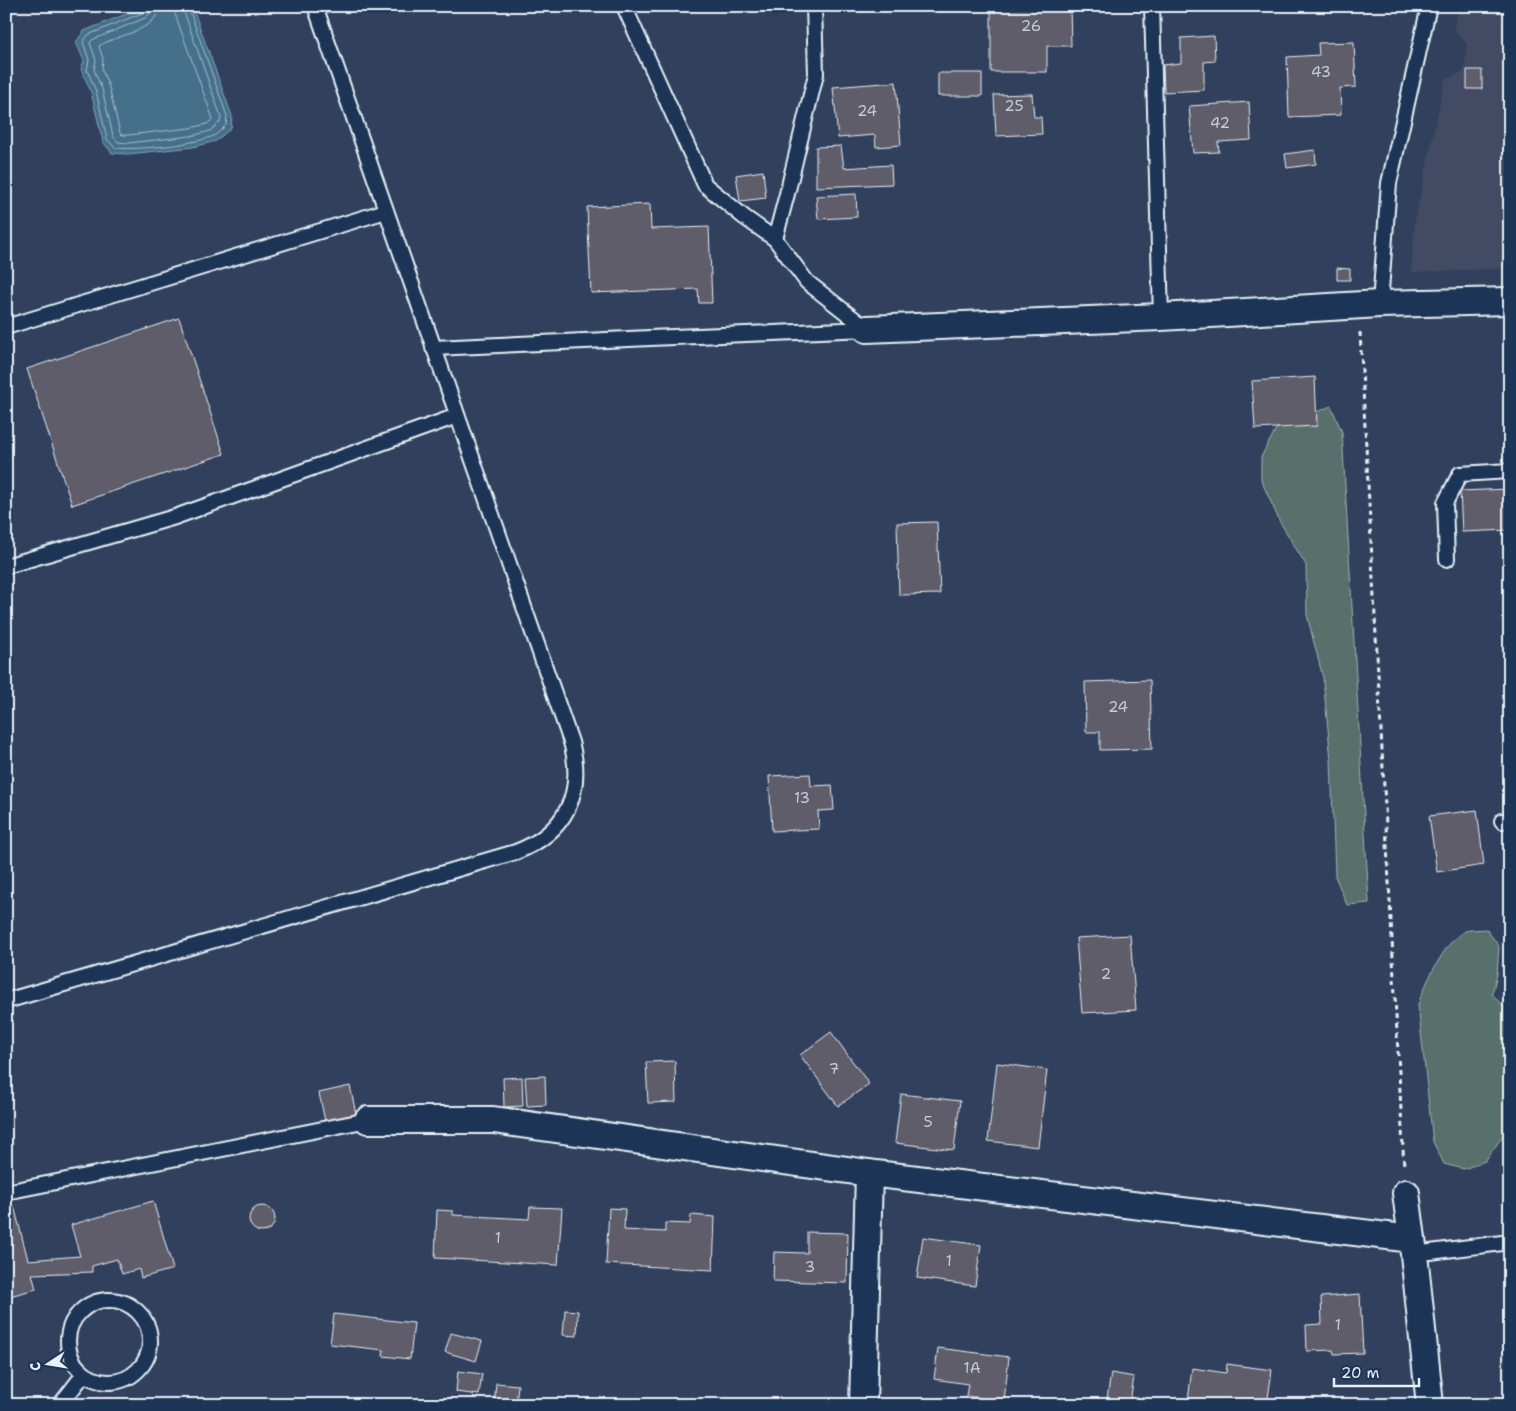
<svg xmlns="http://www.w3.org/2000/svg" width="1516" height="1411" viewBox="0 0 1516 1411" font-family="'Shantell Sans',sans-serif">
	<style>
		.built { fill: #424c64 }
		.green { fill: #58706c; stroke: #a0b0b2 }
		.water { fill: #446f8a; stroke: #86a3b6 }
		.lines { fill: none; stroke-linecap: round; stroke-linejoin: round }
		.shore { stroke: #a6bdcc; stroke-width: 1 }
		.building { fill: #605d6b; stroke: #e8f1f8 }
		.service-casing { stroke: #e8f1f8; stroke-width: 18 }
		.minor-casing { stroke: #e8f1f8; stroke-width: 30 }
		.path { stroke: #e8f1f8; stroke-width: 3; stroke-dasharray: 5 4; stroke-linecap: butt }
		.service { stroke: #1d3557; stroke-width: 14 }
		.minor { stroke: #1d3557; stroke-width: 26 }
		.labels { text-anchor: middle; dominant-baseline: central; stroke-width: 4; stroke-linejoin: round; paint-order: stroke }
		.number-label { font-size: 15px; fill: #c6ccd5 }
	</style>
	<rect width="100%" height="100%" fill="#31415d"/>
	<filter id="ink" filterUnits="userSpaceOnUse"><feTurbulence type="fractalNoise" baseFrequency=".02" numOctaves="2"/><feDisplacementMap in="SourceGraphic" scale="10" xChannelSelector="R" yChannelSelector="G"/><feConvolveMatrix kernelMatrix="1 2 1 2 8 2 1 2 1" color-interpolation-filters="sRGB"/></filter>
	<g filter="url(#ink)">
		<!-- built -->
		<path class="built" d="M1459,6h51v262l-99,4 4,-51 30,-142 19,-7 3,-28 -13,-15z"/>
		<!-- green -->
		<path class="green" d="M1331,406l11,26 27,471 -22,2 -12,-29 -4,-116 -8,-82 -16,-63 -1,-50 -26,-43 -19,-42v-23l15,-28z
			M1486,929l13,17 -2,28 -5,20 15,16h3v116l-25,35 -21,8 -20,-5 -11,-22 -15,-137c7,-21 26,-62 45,-73 5,-3 16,-2 23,-3z"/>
		<!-- water -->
		<path class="water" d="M146,6h46l40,110 -1,12 -15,13 -23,6 -65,7 -16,-1 -9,-11 -12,-50 -10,-23 3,-8 -8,-19 8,-11z"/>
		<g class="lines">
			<!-- shore -->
			<path class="shore" d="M145,6l-3,7 -54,22 -5,7 6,18 -2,10 9,21 11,48 8,9c24,2 74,-3 96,-11 6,-2 11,-8 15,-12l1,-9 -39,-110
				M151,6l-1,7 -5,5 -53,22 -2,3 6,17 -2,10 8,19 11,47 5,6 10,1 63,-7 19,-5 10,-9 1,-5 -39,-111
				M159,6c-1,26 -42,28 -60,40l4,13 -1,11 7,17 11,46 2,2h6l62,-7 17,-4 6,-5 -38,-105 -1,-8"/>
		</g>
		<!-- building -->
		<path class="building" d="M991,6h79l1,40h-24v26h-56z
			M1214,36l1,25 -11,1v28l-40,2 -1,-27 18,-2v-25z
			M1354,42l2,45 -16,1 1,27 -52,2 -2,-60 32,-2 -1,-12z
			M1467,70h15v19h-15z
			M938,73h44v23h-44z
			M896,82l5,63 -25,2 -1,-12 -37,3 -5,-51z
			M1032,94l2,23h7l1,17 -46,2 -2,-41z
			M1249,102l2,38 -33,2 1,10 -26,1 -4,-47z
			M841,146l3,22 47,-3 1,19 -76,3v-40z
			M1315,150l1,14 -29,4 -2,-14z
			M763,171l3,27 -26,3 -4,-26z
			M856,194l1,23 -39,2 -2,-23z
			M650,204l1,25 58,-2 3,76h-13l-1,-14 -107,4 -4,-86z
			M1337,268l13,1v11h-13z
			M179,318l45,136 -152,51 -45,-136z
			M1315,377l2,49 -62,3 -3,-48z
			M1510,489v66l-1,-25 -47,2 -2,-41z
			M937,522l3,72 -41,1 -2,-72z
			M1150,680l2,69 -52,1v-18h-14l-1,-50z
			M810,774l1,12 21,-1 2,25 -16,1 1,18 -47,2 -3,-55z
			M1477,810l7,55 -47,7 -8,-56z
			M1130,935l6,75 -54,3 -6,-75z
			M1507,937h3v59l-5,-1z
			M831,1032l38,52 -31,22 -38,-51z
			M675,1061l1,41 -28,1 -2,-41z
			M997,1063l50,7 -9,77 -50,-6z
			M545,1076l1,29 -19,1 -2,-29z
			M522,1077l1,29 -19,1 -1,-29z
			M350,1086l6,28 -31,7 -6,-28z
			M901,1094l59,7 -6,49 -59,-7z
			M153,1201l20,68 -32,9 -2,-9 -17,5 -5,-15 -25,7v6l-60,2 4,15 -30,8v-88l8,-3 14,54 52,-4 -9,-31z
			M249 1219a13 13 0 1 1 26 0a13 13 0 1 1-26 0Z
			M530,1207l32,1 -4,57 -123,-7 2,-48 16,1v4l76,4z
			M609,1208l16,1 -1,21 41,2v-9l25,1 1,-9 24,2 -2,53 -107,-6z
			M807,1232l41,1 -1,50 -74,-2 1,-29 33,1z
			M923,1237l58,8 -6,41 -58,-8z
			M1360,1294l3,59 -29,1 -1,-4 -26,1 -1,-26 16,-1 -1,-27z
			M565,1310l13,1 -1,25 -14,-1z
			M334,1314l80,9 -4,36 -27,-3 1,-6 -54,-6z
			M451,1333l31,8 -6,20 -31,-9z
			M938,1348l71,9 -5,44 -38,-5 2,-12 -34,-5z
			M6,1360l5,25 -5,1z
			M1227,1364l45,6 -5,35h-53l-26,-4 4,-33 34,5z
			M458,1371l24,3 -3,21 -23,-3z
			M1111,1373l23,4 -4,25 -23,-3z
			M496,1383l22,2 -2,20h-22z
			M661,1401v4h-28v-2z"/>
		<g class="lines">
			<!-- service casing -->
			<g class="service-casing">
				<path id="service" d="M624,6l81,179 39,32 31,22 32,43 60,47
					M1152,6l9,311
					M775,239l12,-45 29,-120 -2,-68
					M1380,304l9,-121 40,-177
					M6,327l380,-116
					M433,348c145,-6 289,-14 434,-19
					M1447,559l-2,-56 15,-29 50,-3
					M6,566l169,-49 282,-101
					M1502,821l8,-1
					M6,1001l510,-149c49,-19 69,-58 55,-110l-256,-736
					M6,1192l362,-72
					M1414,1254l96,-12
					M68 1341a41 41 0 1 1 82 0a41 41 0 1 1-82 0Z
					M60,1405l24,-31"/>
			</g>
			<!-- minor casing -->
			<g class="minor-casing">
				<path id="minor" d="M867,329l294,-12 219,-13 130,-3
					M368,1120h125l376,53 543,66
					M1406,1193l8,61 16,151
					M863,1405l6,-232"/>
			</g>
			<!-- path -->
			<path class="path" d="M1360,332l44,835"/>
			<!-- service -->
			<use href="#service" class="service"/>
			<!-- minor -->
			<use href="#minor" class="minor"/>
		</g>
	</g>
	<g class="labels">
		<!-- number labels -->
		<g class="number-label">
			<text x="1031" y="26">26</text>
			<text x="1321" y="72">43</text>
			<text x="1014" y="106">25</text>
			<text x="867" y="111">24</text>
			<text x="1220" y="123">42</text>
			<text x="1118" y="707">24</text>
			<text x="802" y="798">13</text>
			<text x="1106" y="974">2</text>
			<text x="834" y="1069">7</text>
			<text x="928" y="1122">5</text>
			<text x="498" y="1238">1</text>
			<text x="949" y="1261">1</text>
			<text x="810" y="1267">3</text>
			<text x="1338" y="1325">1</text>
			<text x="972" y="1368">1А</text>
		</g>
	</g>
	<!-- margin -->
	<rect width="1516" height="1411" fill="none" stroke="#1d3557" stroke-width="25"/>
	<rect x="12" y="12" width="1491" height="1386" fill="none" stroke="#e8f1f8" stroke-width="2" filter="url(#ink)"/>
	<!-- north arrow -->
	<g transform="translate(48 1364) rotate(258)" stroke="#1d3557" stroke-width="4" paint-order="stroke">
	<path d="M0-4L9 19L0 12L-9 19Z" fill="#e8f1f8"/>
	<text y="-8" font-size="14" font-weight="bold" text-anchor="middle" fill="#e8f1f8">С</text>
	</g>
	<!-- scale -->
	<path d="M1334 1378v8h85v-8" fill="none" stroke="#e8f1f8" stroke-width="2.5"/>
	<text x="1341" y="1378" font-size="15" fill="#e8f1f8" stroke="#1d3557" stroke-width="4" paint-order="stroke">20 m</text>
</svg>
